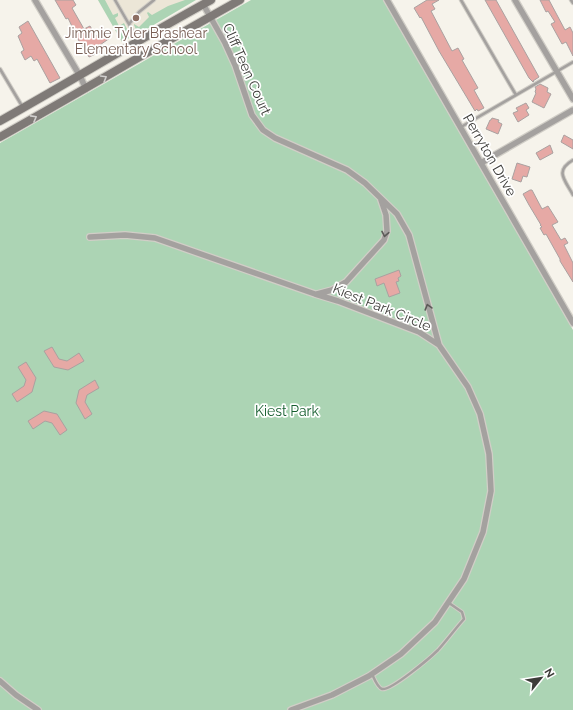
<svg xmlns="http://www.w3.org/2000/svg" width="573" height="710" viewBox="0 0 573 710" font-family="Raleway,sans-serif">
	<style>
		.built { fill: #ece6d7 }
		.green { fill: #acd4b4 }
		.building { fill: #e6a9a5; stroke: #aaa1a0 }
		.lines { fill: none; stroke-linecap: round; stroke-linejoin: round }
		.service-casing { stroke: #d1cec7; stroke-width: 4.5 }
		.minor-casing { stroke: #d1cec7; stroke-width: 8 }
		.secondary-casing { stroke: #d1cec7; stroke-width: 10 }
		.service { stroke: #a4a19f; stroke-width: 2.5 }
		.minor { stroke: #a4a19f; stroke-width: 5.5 }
		.secondary { stroke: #7f7a77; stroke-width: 8 }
		.oneway { stroke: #d2d0cf }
		.oneway2 { stroke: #5c5a58 }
		.education-dot { fill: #8d6e63; stroke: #fff; stroke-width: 1.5 }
		.labels { text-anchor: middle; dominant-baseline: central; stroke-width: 3.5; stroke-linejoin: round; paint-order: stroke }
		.education-label { font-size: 14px; fill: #785e54; stroke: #fff }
		.street-label { font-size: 14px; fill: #3d3c39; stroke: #fff }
		.park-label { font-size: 14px; fill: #155d2e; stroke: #fff }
	</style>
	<rect width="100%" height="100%" fill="#f6f3eb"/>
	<!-- built -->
	<path class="built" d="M98,0h96l-72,42z"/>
	<!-- green -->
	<path class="green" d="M98,0h7l8,15 5,-2v3l-3,2 4,8 5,-3 7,14 -9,5z
		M185,0h11l-56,33 -3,-1 -3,-7v-1l5,3 10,-10 -2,-4 1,-1 4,3 16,-9z
		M251,0h132l190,330v380h-573v-567z"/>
	<!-- building -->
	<path class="building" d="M55,0h18l3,5 -4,3 12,21 6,-3 6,10 11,-5 3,7 -13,9 3,5 -11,5 -10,-16 -11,-23 -2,1z
		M427,0h12l-7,4 3,5 -4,2 21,40 6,-3 6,11 -2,1 16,28 -4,2 10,18 -6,3 -1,-2 -2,2 -36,-60 -18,-34 -1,1 -6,-10z
		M485,0h11l43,77 -6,4h1l-1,1 -4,-4z
		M540,0h9l16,30 5,-3 3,6v23l-7,-14 -4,2 -11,-20 4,-2 -7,-11 -2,1z
		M28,21l32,57 -10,5 -13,-24 -3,2 -3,-5 -6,4 -4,-8 3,-2 -6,-14 4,-3 -3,-6z
		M540,84l8,4 -1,4 4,2 -7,14 -12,-6 4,-9 -1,-1 1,-3 -1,-2z
		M526,103l3,5 -3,2 3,5 -11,7 -5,-9 5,-2 -2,-3z
		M492,118l7,2 -1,2 4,2 -4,10 -12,-5 4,-9h1z
		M564,135l9,5v9l-12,-7z
		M550,145l3,8 -13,7 -4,-7z
		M517,163l13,4 -3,10 -4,-1 -2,6 -9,-3z
		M530,190h2l10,19 6,-3 10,16 -6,3 9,15 4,-2 3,5 -4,2 9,18v19l-13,-21v-2l-14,-25 -2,1 -4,-7 2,-1 -2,-2h1l-12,-20 -6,-11z
		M399,270l2,6 -3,2 1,3 -3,1 4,11 -11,4 -5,-14 -7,3 -2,-7z
		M52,347l7,12 8,2 12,-8 5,8 -16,9 -14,-3 -10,-16z
		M26,362l10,16 -4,14 -15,10 -5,-8 12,-8 2,-6 -8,-13z
		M95,380l4,8 -12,7 -2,7 7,12 -7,5 -9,-16 3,-13z
		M44,411l13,3 10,16 -7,5 -8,-12 -7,-2 -12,8 -5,-8z"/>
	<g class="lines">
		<!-- service casing -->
		<g class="service-casing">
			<path id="service" d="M115,0l23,40
				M461,0l55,95
				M571,0l2,3
				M129,24l10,-12 15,-12
				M0,69l22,37
				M461,127l112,-65
				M573,160c-19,11 -8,20 0,35
				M372,674c2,4 5,13 10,15 9,2 49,-32 56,-39 9,-10 17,-21 26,-31l-2,-7 -13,-9"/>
		</g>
		<!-- minor casing -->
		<g class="minor-casing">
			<path id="minor" d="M35,0l45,76 6,13
				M387,0l186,323
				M515,0l58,99
				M203,4l22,39 10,22 17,50 11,15 12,8 72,32 18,13 32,31 12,21 30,110
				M481,163l92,-53
				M90,237l35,-2 30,3 160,56 23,7 81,31 20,13 29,42 12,27 9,40 2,37 -8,41 -19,47 -29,43 -34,32 -32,22 -37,19 -41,15
				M317,294l15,-4 14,-8 38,-42 3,-9 -1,-16 -5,-15
				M0,681l16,14 22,15"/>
		</g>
		<!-- secondary casing -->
		<g class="secondary-casing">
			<path id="secondary" d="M0,121c71,-40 140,-82 211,-121
				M0,137c80,-45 159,-92 240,-137"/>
		</g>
		<!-- service -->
		<use href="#service" class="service"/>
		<!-- minor -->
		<use href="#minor" class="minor"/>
		<!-- secondary -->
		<use href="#secondary" class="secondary"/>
	</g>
	<!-- one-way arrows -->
	<defs><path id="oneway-chevron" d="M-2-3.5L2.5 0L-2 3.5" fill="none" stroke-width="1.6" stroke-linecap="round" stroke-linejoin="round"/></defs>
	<g class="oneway">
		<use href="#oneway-chevron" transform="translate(104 78) rotate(-31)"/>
		<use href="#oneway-chevron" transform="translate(34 118) rotate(-29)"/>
	</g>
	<g class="oneway2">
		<use href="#oneway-chevron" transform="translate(385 234) rotate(101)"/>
		<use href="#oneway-chevron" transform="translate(428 307) rotate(-106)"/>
	</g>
	<!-- markers -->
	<circle class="education-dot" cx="136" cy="18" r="4"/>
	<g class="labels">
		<!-- education labels -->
		<g class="education-label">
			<text x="136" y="33">Jimmie Tyler Brashear<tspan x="136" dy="16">Elementary School</tspan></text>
		</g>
		<!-- street labels -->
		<g class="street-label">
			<text transform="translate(247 69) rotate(66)">Cliff Teen Court</text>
			<text transform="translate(490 155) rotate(60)">Perryton Drive</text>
			<text transform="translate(382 307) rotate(22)">Kiest Park Circle</text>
		</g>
		<!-- park labels -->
		<g class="park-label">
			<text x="287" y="411">Kiest Park</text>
		</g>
	</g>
	<!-- north arrow -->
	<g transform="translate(541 678) rotate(60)" stroke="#ffffff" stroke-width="3" paint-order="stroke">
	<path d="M0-3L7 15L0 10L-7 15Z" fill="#3d3c39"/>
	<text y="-6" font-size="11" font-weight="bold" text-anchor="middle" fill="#3d3c39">N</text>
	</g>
</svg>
